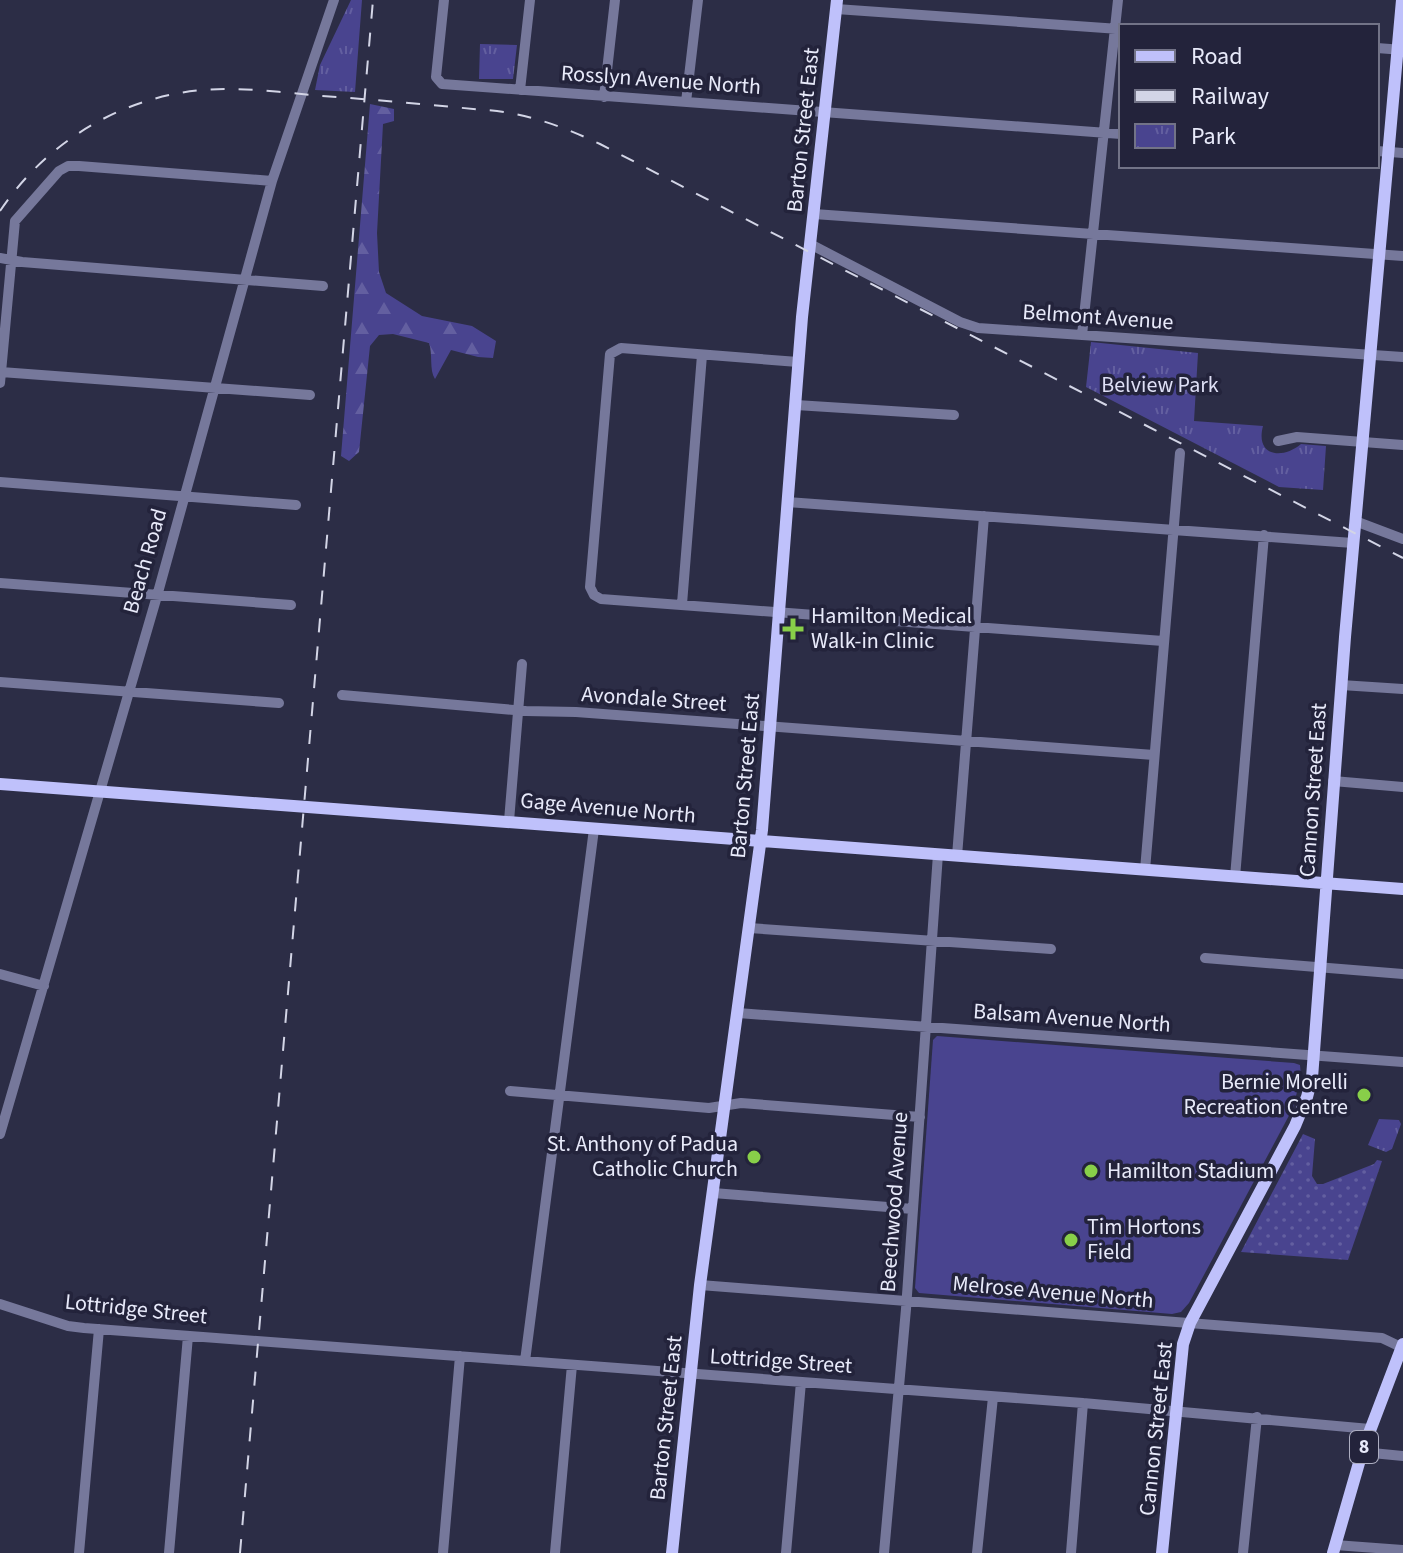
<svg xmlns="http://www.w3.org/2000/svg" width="1403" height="1553" viewBox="0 0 1403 1553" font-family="'Source Sans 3',sans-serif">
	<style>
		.grass { fill: url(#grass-dots) }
		.forest { fill: url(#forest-firs) }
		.park { fill: url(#park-tufts) }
		.pitch { fill: #49448f }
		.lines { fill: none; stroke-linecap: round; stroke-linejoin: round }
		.minor { stroke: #76789b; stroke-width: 10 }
		.major { stroke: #bfc1fb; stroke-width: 12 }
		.rail { stroke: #d3d5e6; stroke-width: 2; stroke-dasharray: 14 14; stroke-linecap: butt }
		.poi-dot { fill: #88cf49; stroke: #23233b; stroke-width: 3 }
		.labels { text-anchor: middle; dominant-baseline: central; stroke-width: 7; stroke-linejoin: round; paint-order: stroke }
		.shield { fill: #23233b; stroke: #adaec1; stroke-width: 2 }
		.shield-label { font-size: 20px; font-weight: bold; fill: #e8eafa }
		.street-label { font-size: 22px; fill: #e8eafa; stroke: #23233b }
		.park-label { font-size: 22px; fill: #dedff5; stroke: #23233b }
		.poi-label { font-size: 22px; fill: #e8eafa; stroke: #23233b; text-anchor: start }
	</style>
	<defs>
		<pattern id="grass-dots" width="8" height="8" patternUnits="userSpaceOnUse" patternTransform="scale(2)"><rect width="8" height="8" fill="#49448f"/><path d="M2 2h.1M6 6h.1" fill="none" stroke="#635fa0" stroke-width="1.8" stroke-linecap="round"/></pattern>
		<pattern id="forest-firs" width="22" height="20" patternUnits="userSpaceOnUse" patternTransform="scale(2)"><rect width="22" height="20" fill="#49448f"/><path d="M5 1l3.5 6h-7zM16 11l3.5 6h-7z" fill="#635fa0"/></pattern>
		<pattern id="park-tufts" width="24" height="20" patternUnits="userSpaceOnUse" patternTransform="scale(2)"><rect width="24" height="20" fill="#49448f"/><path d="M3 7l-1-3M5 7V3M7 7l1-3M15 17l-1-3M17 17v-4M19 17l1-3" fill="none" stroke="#635fa0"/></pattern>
	</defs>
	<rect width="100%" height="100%" fill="#2c2d46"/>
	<!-- grass -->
	<path class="grass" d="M1303,1134l12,5 -3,37 5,8h6l51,-20 3,-4 5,1 -34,99 -107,-8z"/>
	<!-- forest -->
	<path class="forest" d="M370,104l24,5v12l-11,3 -6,109 2,39 7,21 36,23 50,10 24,15 -3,17 -15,-1 -27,-7 -16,29c-6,-9 -2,-25 -6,-36l-36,-9 -14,1 -9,11 -11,106 -10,9 -8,-5z"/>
	<!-- park -->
	<path class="park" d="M351,0h11l-7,92 -40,-2 5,-25z
		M480,44l37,1 -4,34h-34z
		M1091,342l107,11 -4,68 69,5c-8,30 19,34 38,18l25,2 -3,44 -44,-3 -193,-100z
		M1379,1119l20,1 2,4 -9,25 -6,3 -18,-7z"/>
	<!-- pitch -->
	<path class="pitch" d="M937,1036l357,27 6,2 1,11 -8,32 -104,195 -8,9 -9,2 -253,-21 -4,-5 18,-248z"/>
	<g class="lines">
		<!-- minor -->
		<path class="minor" d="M444,0l-8,77 6,7 679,50
			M836,9l283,20
			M1377,48l26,2
			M520,90l10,-90
			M604,97l11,-97
			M686,102l12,-102
			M1377,151l26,2
			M814,214l589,42
			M810,244l150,78 18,6 425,29
			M0,258l22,4 301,24
			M1082,335l36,-335
			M798,362l-177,-14 -11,6 -20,233 4,8 7,4 562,42
			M1,372l309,23
			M0,383l15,-162 44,-50 9,-5h11l193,15
			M796,405l158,10
			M1278,441l19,-4 106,8
			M0,482l296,23
			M787,502l566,41
			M1355,521l48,18
			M0,583l291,22
			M682,604l20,-249
			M0,682l279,21
			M1341,685l62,4
			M342,695l184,16 50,1 578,43
			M1333,781l70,6
			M509,821l13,-157
			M957,856l27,-340
			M1145,870l35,-417
			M1235,877l29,-342
			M749,928l302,21
			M1205,958l198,16
			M0,974l44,12
			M738,1013l665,49
			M510,1091l199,17 32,-5 179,14
			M0,1134l157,-538 115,-415 62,-181
			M713,1193l200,16
			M700,1285l682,53 21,10
			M0,1304l68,22 16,2 999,75 287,26
			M525,1361l69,-532
			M1362,1452l41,4
			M1335,1545l68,5
			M79,1553l20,-224
			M169,1553l19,-217
			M443,1553l17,-197
			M555,1553l17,-188
			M786,1553l15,-171
			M884,1553l22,-244 32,-455
			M977,1553l16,-156
			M1071,1553l12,-150
			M1243,1553l14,-136"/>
		<!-- major -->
		<path class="major" d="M0,784l1403,105
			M672,1553l28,-268 62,-455 40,-513 35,-317
			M1162,1553l21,-209 7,-21 105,-197 12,-29 5,-19 33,-441 57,-637
			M1333,1553l30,-104 40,-105"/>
		<!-- rail -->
		<path class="rail" d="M0,211c50,-75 135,-122 225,-122 32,0 65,4 97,7 59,4 117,10 175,15 38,5 69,17 103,33l803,414
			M240,1553l133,-1553"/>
	</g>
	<!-- markers -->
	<g class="poi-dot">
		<path d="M789 617h8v8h8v8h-8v8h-8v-8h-8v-8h8z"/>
		<circle cx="1364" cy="1095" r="8"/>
		<circle cx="754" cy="1157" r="8"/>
		<circle cx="1091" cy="1171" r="8"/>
		<circle cx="1071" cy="1240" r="8"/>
	</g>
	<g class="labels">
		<!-- shield labels -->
		<rect class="shield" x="1350" y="1431" width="28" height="32" rx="6"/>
		<g class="shield-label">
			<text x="1364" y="1447">8</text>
		</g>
		<!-- street labels -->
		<g class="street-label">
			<text transform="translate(661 80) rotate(4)">Rosslyn Avenue North</text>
			<text transform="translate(803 130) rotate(-84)">Barton Street East</text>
			<text transform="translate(1098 317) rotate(4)">Belmont Avenue</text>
			<text transform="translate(145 561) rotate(-74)">Beach Road</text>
			<text transform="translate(654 699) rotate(4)">Avondale Street</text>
			<text transform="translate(745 776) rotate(-85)">Barton Street East</text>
			<text transform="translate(1313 790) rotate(-86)">Cannon Street East</text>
			<text transform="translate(608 808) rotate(5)">Gage Avenue North</text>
			<text transform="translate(1072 1018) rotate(4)">Balsam Avenue North</text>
			<text transform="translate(894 1202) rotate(-86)">Beechwood Avenue</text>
			<text transform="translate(1053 1292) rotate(5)">Melrose Avenue North</text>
			<text transform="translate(136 1309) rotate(6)">Lottridge Street</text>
			<text transform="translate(781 1361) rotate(4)">Lottridge Street</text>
			<text transform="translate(666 1418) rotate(-84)">Barton Street East</text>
			<text transform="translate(1156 1429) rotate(-84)">Cannon Street East</text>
		</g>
		<!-- park labels -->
		<g class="park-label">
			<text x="1160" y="385">Belview Park</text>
		</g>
		<!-- poi labels -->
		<g class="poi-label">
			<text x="811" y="616">Hamilton Medical<tspan x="811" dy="25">Walk-in Clinic</tspan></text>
			<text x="1348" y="1082" text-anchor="end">Bernie Morelli<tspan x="1348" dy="25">Recreation Centre</tspan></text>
			<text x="738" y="1144" text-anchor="end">St. Anthony of Padua<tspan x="738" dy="25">Catholic Church</tspan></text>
			<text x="1107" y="1171">Hamilton Stadium</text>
			<text x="1087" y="1227">Tim Hortons<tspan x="1087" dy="25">Field</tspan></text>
		</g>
	</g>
	<!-- legend -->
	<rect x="1119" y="24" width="260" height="144" fill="#23233b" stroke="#727387" stroke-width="2"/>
	<rect x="1135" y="50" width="40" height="12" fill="#bfc1fb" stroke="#727387" stroke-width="2"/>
	<text x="1191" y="64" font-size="24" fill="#e8eafa">Road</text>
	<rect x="1135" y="90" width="40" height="12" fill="#d3d5e6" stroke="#727387" stroke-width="2"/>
	<text x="1191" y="104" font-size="24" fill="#e8eafa">Railway</text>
	<rect x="1135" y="124" width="40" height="24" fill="url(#park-tufts)" stroke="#727387" stroke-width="2"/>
	<text x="1191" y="144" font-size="24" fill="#e8eafa">Park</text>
</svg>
